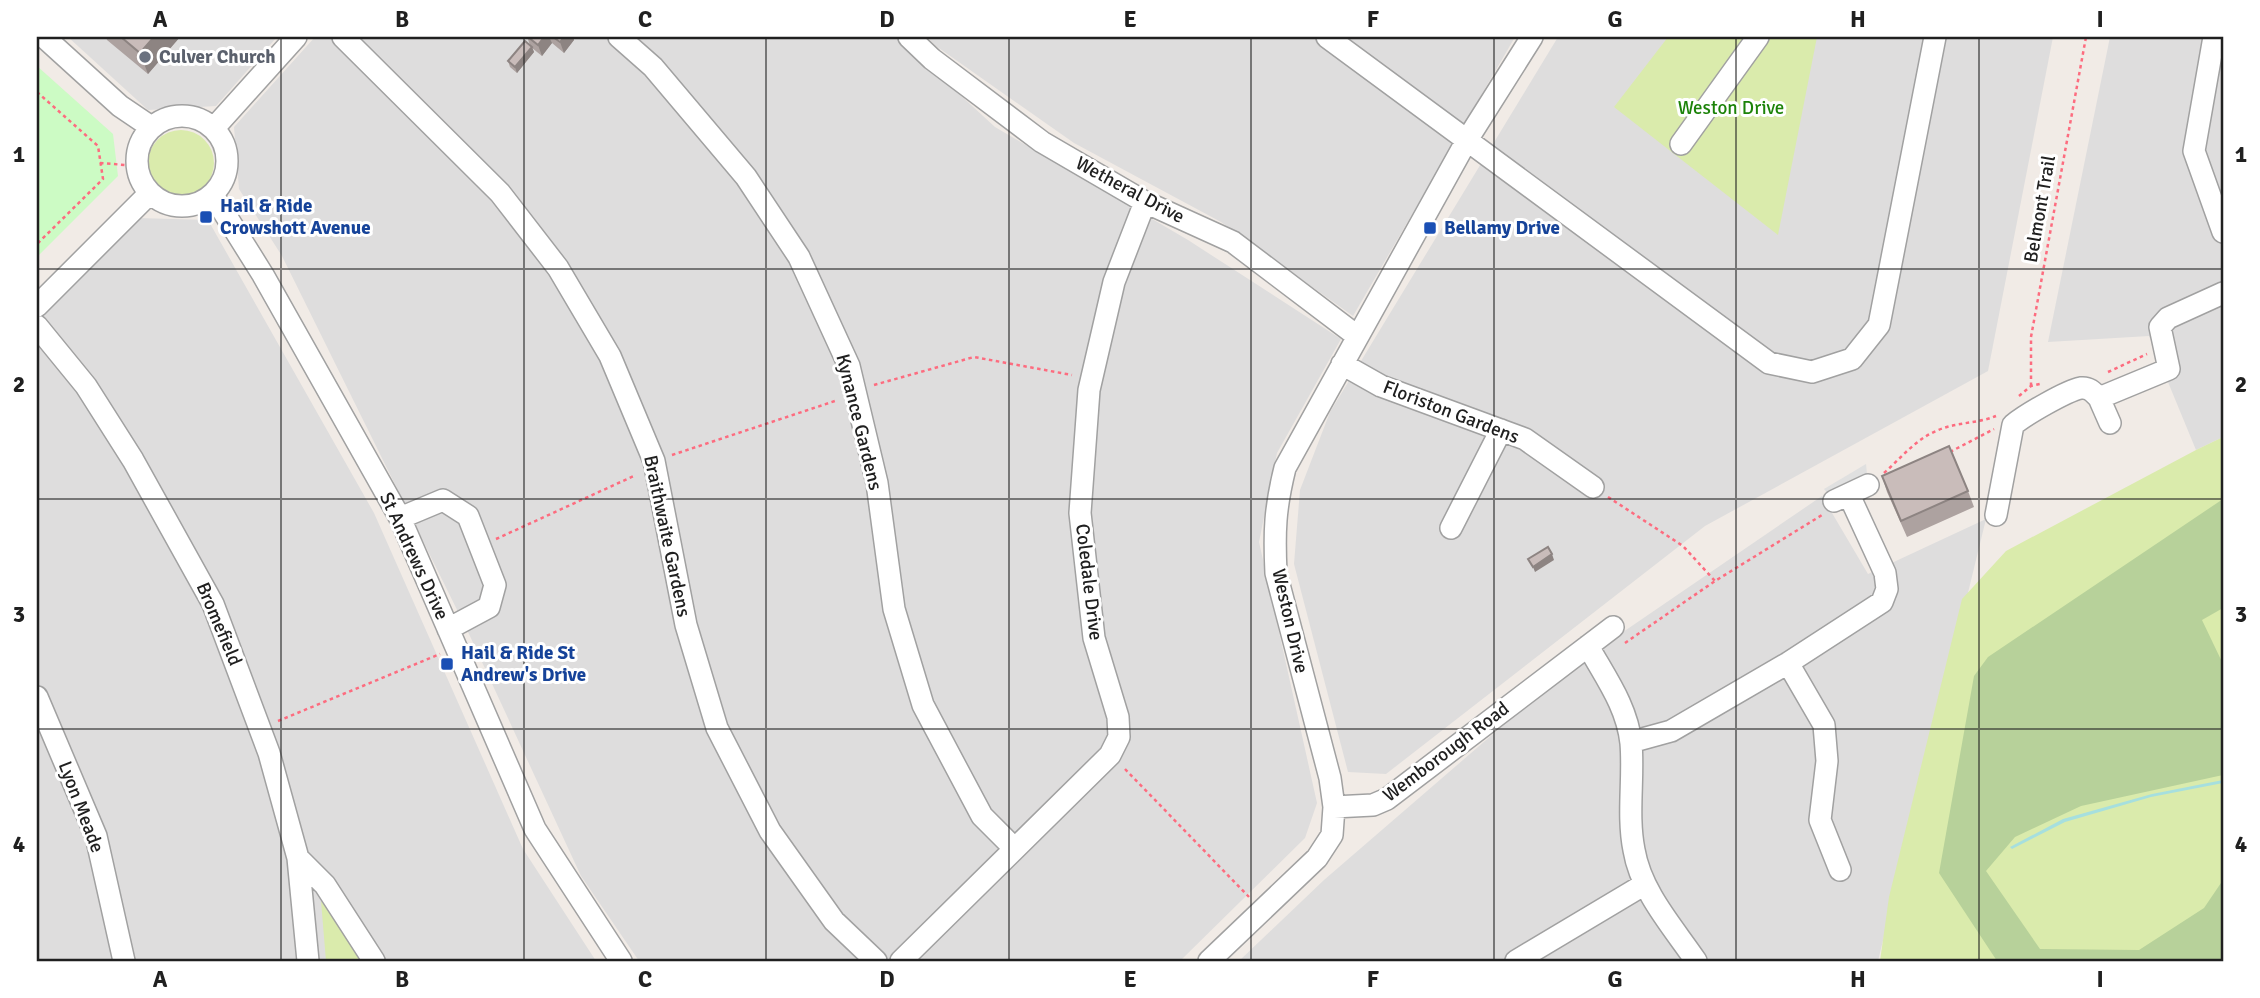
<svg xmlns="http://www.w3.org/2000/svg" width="2260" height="998" viewBox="0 0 2260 998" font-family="Signika,sans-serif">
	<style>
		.residential { fill: #dedddd }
		.grass { fill: #daebac }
		.forest { fill: #b7d19a }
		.park { fill: #ccfbc4 }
		.parking { fill: #e0e0e0 }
		.water { fill: #a6dfde }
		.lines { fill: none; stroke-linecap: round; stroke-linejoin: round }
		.minor-casing { stroke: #a1a1a1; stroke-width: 24 }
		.path { stroke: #fd6c7f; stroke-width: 2.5; stroke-dasharray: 3.5 3.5; stroke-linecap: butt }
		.minor { stroke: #fff; stroke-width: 21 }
		.wall { fill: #ada2a0 }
		.shaded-wall { fill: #8d8482 }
		.building { fill: #c9bcba; stroke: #8d8482; stroke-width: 2 }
		.grid { fill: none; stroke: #202020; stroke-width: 2; stroke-opacity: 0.55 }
		.worship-dot { fill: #6b7280; stroke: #fff; stroke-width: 2.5 }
		.transit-dot { fill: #1a4fb4; stroke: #fff; stroke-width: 2.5 }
		.labels { text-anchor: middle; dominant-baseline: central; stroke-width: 6; stroke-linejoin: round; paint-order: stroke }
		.worship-label { font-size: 19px; font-weight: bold; fill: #5b616d; stroke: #fff; text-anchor: start }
		.park-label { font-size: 19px; fill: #1c8309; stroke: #fff }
		.street-label { font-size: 19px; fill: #202020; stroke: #fff }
		.transit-label { font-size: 19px; font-weight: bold; fill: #164399; stroke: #fff; text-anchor: start }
		.neatline { fill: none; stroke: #202020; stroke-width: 2.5 }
		.grid-label { font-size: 23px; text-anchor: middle; font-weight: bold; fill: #202020 }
	</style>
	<rect width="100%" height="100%" fill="#f1ebe6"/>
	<!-- residential -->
	<path class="residential" d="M68,37h209l-61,69 -68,4z
		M315,37h582l98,90 193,113 153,99 -64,114 -18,89 58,261 -12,35 -125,123h-541l-58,-85 -112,-242 -187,-378 -43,-67 -5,-62z
		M927,37h588l-162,279 -132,-94 -147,-79 -138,-97z
		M1558,37h495l-65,334 -283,155 -319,248 -38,-2 -54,-208 6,-74 30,-78z
		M2110,37h113v400l-27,13 -47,-114 -101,6z
		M138,218l70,2 166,293 149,336 73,112h-559v-640z
		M1822,496l46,78 118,-55 -108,442h-639l85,-81 242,-209z"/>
	<!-- grass -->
	<path class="grass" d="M1668,37h149l-39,198 -164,-128z
		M148 163a33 33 0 1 1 66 0a33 33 0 1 1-66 0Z
		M2223,437v524h-343l9,-64 73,-298 44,-48 190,-101z
		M321,901l41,60h-36z"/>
	<!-- forest -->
	<path class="forest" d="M2223,499v109l-21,12 21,44v111l-142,31 -66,31 -29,34 54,78 99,1 65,-42 19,-28v79l-1,2h-225l-58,-88 35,-197 14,-19z"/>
	<!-- park -->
	<path class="park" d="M37,66l76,68 5,42 -81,81z"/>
	<!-- parking -->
	<path class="parking" d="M1866,464l2,21 -34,16 -10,-12z"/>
	<!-- water -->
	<path class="water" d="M2223,780v3l-72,14 -86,25 -53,27 -2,-2 53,-28 89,-25z"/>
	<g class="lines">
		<!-- minor casing -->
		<g class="minor-casing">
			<path id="minor" d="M44,37l76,69 31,21
				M343,37l157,156 58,75 52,88 44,105 32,164 31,103 53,103 64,90 42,40
				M619,37l34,30 93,110 53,80 50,109 28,117 17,126 29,96 59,111 32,32
				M909,37l23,22 110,83 103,60 88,40 124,94
				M1327,37l442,326 43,9 40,-13 27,-34 56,-288
				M2214,37l-20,114 29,81
				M137 161a45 45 0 1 1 90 0a45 45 0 1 1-90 0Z
				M214,128l82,-91
				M1681,144l77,-107
				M213,195l50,80 137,243 135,311 86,132
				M37,306l112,-112
				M37,326l49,60 47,74 80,144 56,149 29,105 10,103
				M1342,364l39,22 144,53 68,48
				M2110,423l-11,-25 70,-29 -9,-42 8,-9 55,-25
				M1834,501l34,-16
				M1996,515l17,-90c12,-10 53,-34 68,-37 9,-1 13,5 18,10
				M400,518l43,-18 25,16 27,69 -6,22 -41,22
				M1451,528l50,-98
				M1588,646c17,31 39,60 43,97 3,35 -4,72 3,107 7,42 39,77 62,111
				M1788,663l36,62 3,36 -7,59 20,50
				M37,697l59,139 28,125
				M1631,742l40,-11 117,-68 94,-61 5,-13 -2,-16 -36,-78
				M1334,807l39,-2 14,-6 226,-172
				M298,858l27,27 49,76
				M901,961l209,-206 9,-18 -1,-20 -24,-79 -14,-125 9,-123 25,-108 31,-80
				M1209,961l108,-103 15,-23 2,-28 -4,-29 -54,-205c-2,-41 -1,-65 9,-105l182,-328 65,-103
				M1516,961l129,-77"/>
		</g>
		<!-- path -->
		<path class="path" d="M37,92l61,54 5,33 -66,65
			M100,163l38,3
			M2108,372l39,-18
			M874,385l100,-28 98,18
			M2031,386v-49l55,-300
			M2019,396l12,-10 9,-2
			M1950,452l44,-23
			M672,455l166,-55
			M1884,473c17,-15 31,-33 52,-42 19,-9 40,-7 60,-15
			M1608,497l75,49 32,35
			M496,539l140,-64
			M1625,643l90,-62 107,-66
			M278,721l162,-67
			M1125,769l124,128"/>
		<!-- minor -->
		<use href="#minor" class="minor"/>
	</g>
	<!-- wall -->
	<path class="wall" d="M106,37h74l-32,37 -41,-34z
		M527,37h46l1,3 -10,13 -12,-10 -10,13 -10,-8 2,4 -17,21 -7,-6 -2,-6 22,-16z
		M1882,476l86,15 6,16 -67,30 -20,-45z"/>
	<!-- shaded-wall -->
	<path class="shaded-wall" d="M154,37h26l-32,37 -8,-21z
		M544,37h5l3,6 -10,13 -4,-11z
		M564,37h9l1,3 -10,13 -4,-11z
		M532,47l2,5 -17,21 -2,-6z
		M1552,554l2,6 -19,12 -2,-5z"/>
	<!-- building -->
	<path class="building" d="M121,37h33l-14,16z
		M528,37h16l-6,8z
		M553,37h11l-4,5z
		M525,41l7,6 -17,20 -7,-6z
		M1949,446l19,45 -67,30 -19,-45z
		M1548,547l4,7 -19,13 -5,-8z"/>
	<!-- grid -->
	<path class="grid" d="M281,37v924M524,37v924M766,37v924M1009,37v924M1251,37v924M1494,37v924M1736,37v924M1979,37v924M37,269h2186M37,499h2186M37,729h2186"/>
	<!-- markers -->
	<circle class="worship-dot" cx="145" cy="57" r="7"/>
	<g class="transit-dot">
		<rect x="199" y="210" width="14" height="14" rx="3.5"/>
		<rect x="1423" y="221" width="14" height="14" rx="3.5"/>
		<rect x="440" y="657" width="14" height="14" rx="3.5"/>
	</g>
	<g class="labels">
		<!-- worship labels -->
		<g class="worship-label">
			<text x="159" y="57">Culver Church</text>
		</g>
		<!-- park labels -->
		<g class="park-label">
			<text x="1731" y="108">Weston Drive</text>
		</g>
		<!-- street labels -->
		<g class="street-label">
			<text transform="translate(1130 190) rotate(28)">Wetheral Drive</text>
			<text transform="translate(2040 209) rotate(-80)">Belmont Trail</text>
			<text transform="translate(1451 412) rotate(21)">Floriston Gardens</text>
			<text transform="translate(859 422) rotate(76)">Kynance Gardens</text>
			<text transform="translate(667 536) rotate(78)">Braithwaite Gardens</text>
			<text transform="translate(414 556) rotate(65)">St Andrews Drive</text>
			<text transform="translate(1089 582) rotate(83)">Coledale Drive</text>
			<text transform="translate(1290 621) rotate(77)">Weston Drive</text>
			<text transform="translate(219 624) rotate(67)">Bromefield</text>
			<text transform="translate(1446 752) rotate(-37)">Wemborough Road</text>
			<text transform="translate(81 807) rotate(69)">Lyon Meade</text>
		</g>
		<!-- transit labels -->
		<g class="transit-label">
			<text x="220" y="206">Hail &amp; Ride<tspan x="220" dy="22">Crowshott Avenue</tspan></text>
			<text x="1444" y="228">Bellamy Drive</text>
			<text x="461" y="653">Hail &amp; Ride St<tspan x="461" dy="22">Andrew's Drive</tspan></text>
		</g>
	</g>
	<!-- border -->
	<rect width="2260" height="998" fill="none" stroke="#ffffff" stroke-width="77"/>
	<rect x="38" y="38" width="2184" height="922" class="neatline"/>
	<g class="grid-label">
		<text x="160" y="27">A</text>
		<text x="402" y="27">B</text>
		<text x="645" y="27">C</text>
		<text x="887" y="27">D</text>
		<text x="1130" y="27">E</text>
		<text x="1373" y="27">F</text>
		<text x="1615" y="27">G</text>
		<text x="1858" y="27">H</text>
		<text x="2100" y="27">I</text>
		<text x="19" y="162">1</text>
		<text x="2241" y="162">1</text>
		<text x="19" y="392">2</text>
		<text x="2241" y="392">2</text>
		<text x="19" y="622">3</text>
		<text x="2241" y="622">3</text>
		<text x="19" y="852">4</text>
		<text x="2241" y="852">4</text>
		<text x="160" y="987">A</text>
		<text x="402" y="987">B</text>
		<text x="645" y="987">C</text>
		<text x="887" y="987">D</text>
		<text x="1130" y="987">E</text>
		<text x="1373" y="987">F</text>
		<text x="1615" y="987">G</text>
		<text x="1858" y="987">H</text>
		<text x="2100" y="987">I</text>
	</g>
</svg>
